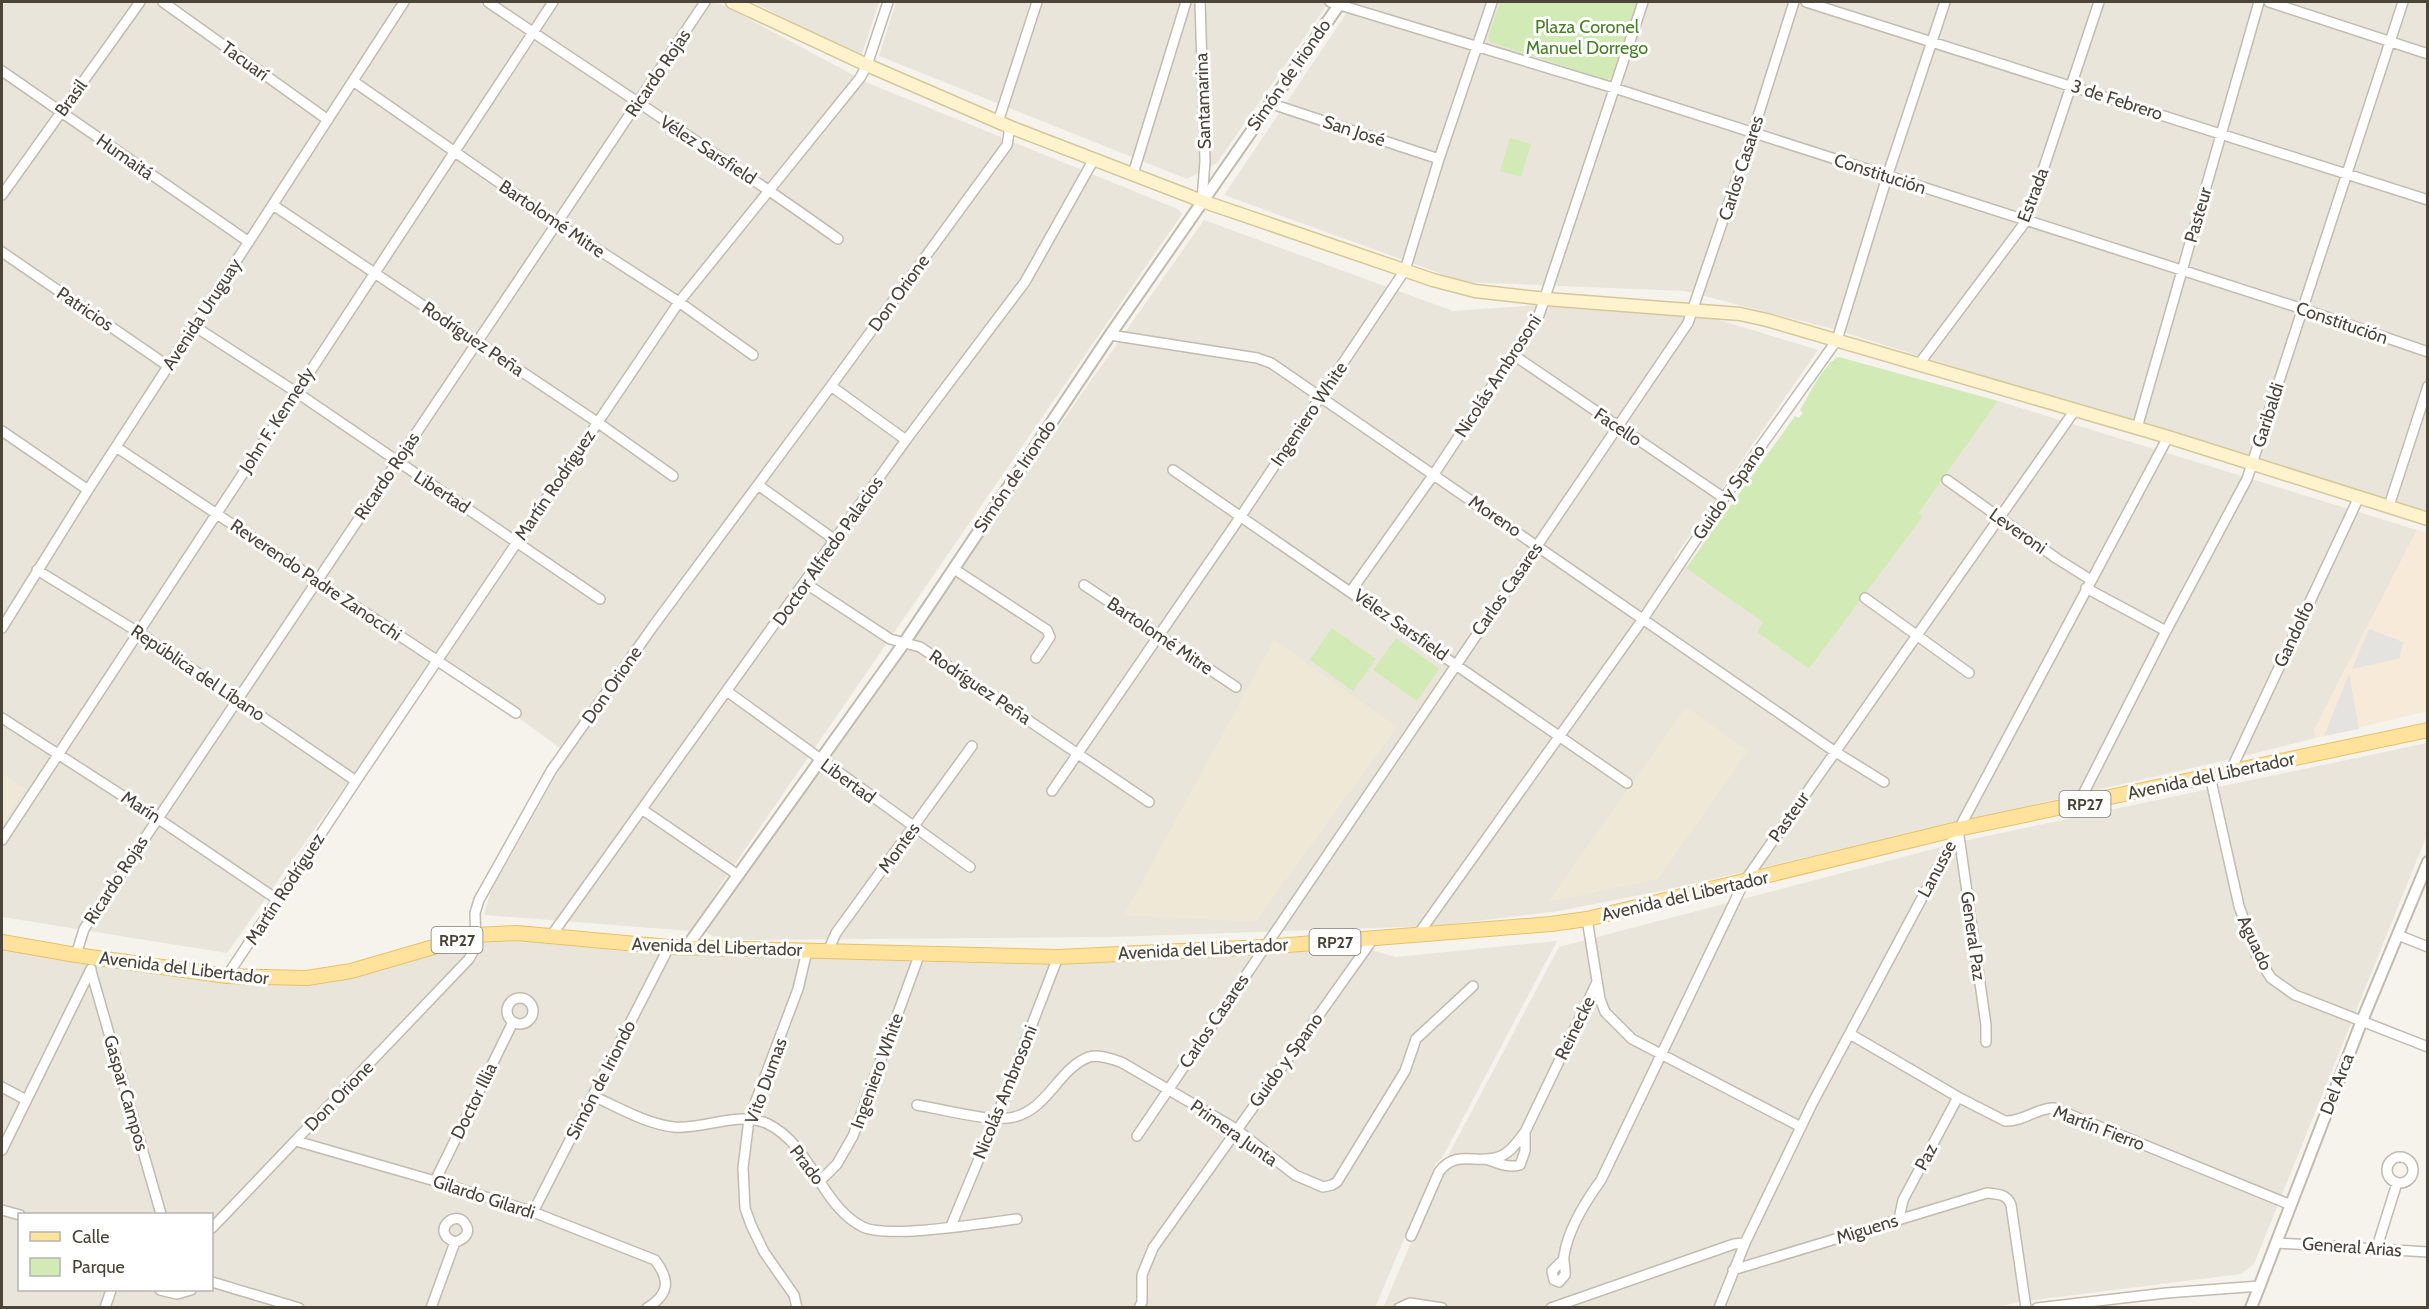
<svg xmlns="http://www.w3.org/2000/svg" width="2429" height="1309" viewBox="0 0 2429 1309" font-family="Cabin,sans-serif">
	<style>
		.residential { fill: #eae5da; fill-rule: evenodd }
		.commercial { fill: #f7ead8 }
		.education { fill: #efe8d6 }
		.green { fill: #d2eab5 }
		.parking { fill: #e5e3e0 }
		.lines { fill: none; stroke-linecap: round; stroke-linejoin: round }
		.minor-casing { stroke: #c2bbae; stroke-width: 12 }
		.tertiary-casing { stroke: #c2bbae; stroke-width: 14 }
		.secondary-casing { stroke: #d6c79b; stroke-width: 15 }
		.primary-casing { stroke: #e6c16a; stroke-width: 16 }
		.minor { stroke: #fff; stroke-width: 9 }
		.tertiary { stroke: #fff; stroke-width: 10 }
		.secondary { stroke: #fff3cd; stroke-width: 12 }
		.primary { stroke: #ffe39c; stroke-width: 14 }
		.labels { text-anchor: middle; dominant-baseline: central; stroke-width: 6; stroke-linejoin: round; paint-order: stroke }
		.shield { fill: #fff; stroke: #817c74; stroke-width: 1.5 }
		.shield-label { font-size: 16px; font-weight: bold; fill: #4b4439 }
		.park-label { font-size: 18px; fill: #4a7f2a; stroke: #fff }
		.street-label { font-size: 18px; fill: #4b4439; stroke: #fff }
	</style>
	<rect width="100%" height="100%" fill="#f6f3ec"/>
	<!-- residential -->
	<path class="residential" d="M2,2h705l14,2 147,79 310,126 4,5 -454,660 -37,57 -207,-16 6,-22 78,-139 -132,-97 -209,296 -225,-36z
		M753,2h126l-18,55z
		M896,2h433l-112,161 -30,16 -308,-123z
		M1354,2h1073v512l-594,-185 -148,-38 -221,-9 -240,-87z
		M1204,220l249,91 86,-6 164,10 115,35 -144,208 90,64 -7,10 52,37 113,-153 -3,-3 8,-12 71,-100 419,129 -103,200 2,8 -68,17 -582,135 -107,21 -124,15 -325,11 -391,3 -15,-9z
		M2427,743v92l-173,429 -13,10 -222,28 -24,6h-612l67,-156 109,-205 409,-107z
		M518,940l133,14 393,11 316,-18 36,10 161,-16 -115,217 -6,5 -61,145 -1373,-1v-358l80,14 143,19 76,3 49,-8 114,-34zM20,1214h192v76h-192z"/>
	<!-- commercial -->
	<path class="commercial" d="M2417,530l10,3v178l-111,27 -2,-8z"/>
	<!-- education -->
	<path class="education" d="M1274,640l123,87 -142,195 -131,-7z
		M1686,707l62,44 -90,128 -110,23z
		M2,774l23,15 -23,36z"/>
	<!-- green -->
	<path class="green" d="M1500,2h137l-25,74 -5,4 -117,-38 -2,-5z
		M1510,138l21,6 -10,33 -21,-6z
		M1839,357l159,44 -71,100 -8,12 4,3 -114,153 -52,-37 6,-10 -77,-54 109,-152 4,2 4,-5 -3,-3c8,-13 25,-49 39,-53z
		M1332,628l44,31 -23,32 -43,-31z
		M1396,638l43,31 -22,32 -44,-31z"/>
	<!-- parking -->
	<path class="parking" d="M2369,629l34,13 -3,16 -48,11z
		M2349,674l10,55 -35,7z"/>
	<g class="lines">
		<!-- minor casing -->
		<g class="minor-casing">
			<path id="minor" d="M163,2l165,118
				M488,2c116,79 236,155 350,237
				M1200,2l5,159 -3,40
				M1330,2l284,86 689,221 125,43
				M1806,2l622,198
				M2269,2l159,52
				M2,71l247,171
				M353,81l204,142 122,79 74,53
				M1269,103l170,56
				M998,122l39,-120
				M1133,174l53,-172
				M2,195l138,-193
				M273,205l324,217 76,54
				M2,252l166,114
				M194,326l102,66 304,207
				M1110,335l147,23 14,5 563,388 50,31
				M1512,354l212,144
				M1919,364l107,-143 73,-219
				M831,386l75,54
				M2137,428l122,-426
				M2,431l86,59
				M116,447l400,266
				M1173,470l454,313
				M1947,480l109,78 35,22
				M758,485l77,55
				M2389,506l39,-120
				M954,569l93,61 3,7 -14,21
				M37,570l101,62 218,149
				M805,583l85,56 30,8 229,155
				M1084,585l152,102
				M2086,588l80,43
				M1351,591l83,-117 105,-159 104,-313
				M1865,598l104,75
				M2,628l86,-138 316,-488
				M728,692l242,175
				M2,718l155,100 121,82
				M2230,772l129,-275
				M2210,776l29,130 17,48 15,24 24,17 133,52
				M1052,791l189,-275 164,-246 34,-111 53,-157
				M2077,806l89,-175 81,-152 156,-477
				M643,810l95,65
				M1958,829l28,196v17
				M2,840l551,-838
				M1587,919l13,80 5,13 27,27 169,88
				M2398,935l30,12
				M551,936l355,-496 119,-158 69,-123
				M1417,936l226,-317 81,-121 113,-158 50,-163 58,-175
				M828,951l8,-18 136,-187
				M76,955l8,-26 621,-927
				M91,971l70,243
				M227,976l129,-195 323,-479 181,-224 7,-13 21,-63
				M507 1011a13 13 0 1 1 26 0a13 13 0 1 1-26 0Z
				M1850,1034l108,63 47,24c18,1 31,-13 49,-13l237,97
				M2,1087l24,13
				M593,1096c25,11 53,28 81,31 30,3 65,-17 94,-3 25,12 40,39 54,61 11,17 23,33 41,42 25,12 122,-4 154,-8
				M917,1105c25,4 74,18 97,12 34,-8 45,-49 75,-60 10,-3 22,2 32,5l115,67 59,46 28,12 9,-2 5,-3 68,-111 11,-32 57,-53
				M1137,1136l551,-813 65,-191 41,-130
				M296,1141l139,40 98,31 122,48c15,20 15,34 -8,48
				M2,1150l89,-181
				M2387 1170a13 13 0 1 1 26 0a13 13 0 1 1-26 0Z
				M1489,1160c11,4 20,8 31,5l5,-14v-19
				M435,1181l78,-159
				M820,1181l17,-17 16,-28 67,-183
				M2,1210l18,5
				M533,1212l136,-265
				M1899,1219l4,-19 55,-103
				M951,1226l45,-108 62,-161
				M212,1228l257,-269 7,-13 -1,-33 4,-13 72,-129 103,-146 177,-239 176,-241 3,-18
				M1411,1236l28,-64c17,-24 39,-6 62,-16 10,-4 17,-15 24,-24l72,-150
				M2277,1243l151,9
				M2377,1247l20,-64
				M1563,1260l-11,11 2,9 5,2 6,-7c1,-6 -2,-12 -1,-19 4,-27 21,-54 37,-76l143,-298 331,-472
				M1733,1270l254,-77c11,1 20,1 24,12l15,103
				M212,1282l87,26
				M160,1290l17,4 14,-4
				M105,1308l6,-18
				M431,1308l24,-66c8,-2 16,-8 11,-17 -10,-19 -37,8 -11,17
				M797,1308l-3,-13 -30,-43 -13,-27 -6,-17 -2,-40 6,-49 49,-130 9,-38
				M1139,1308l3,-6v-27l11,-27 220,-309
				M1399,1308l11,-5 32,5
				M1551,1308l183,-64 11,-1
				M1719,1308l26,-65 67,-139 356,-667
				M2037,1308l129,-15 94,-7"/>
		</g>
		<!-- tertiary casing -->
		<g class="tertiary-casing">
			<path id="tertiary" d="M686,948l218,-305 206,-308 231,-333
				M2251,1308l110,-285 67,-161"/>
		</g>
		<!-- secondary casing -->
		<g class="secondary-casing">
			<path id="secondary" d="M732,2l135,63 143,62 192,74 231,79 42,11 71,8 194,15 27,6 401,117 260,82"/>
		</g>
		<!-- primary casing -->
		<g class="primary-casing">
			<path id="primary" d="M2,942l74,13 151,21 80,2 44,-7 124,-36 42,-2 152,14 389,10 205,-10 288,-23 36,-5 371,-90 470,-99"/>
		</g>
		<!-- minor -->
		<use href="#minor" class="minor"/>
		<!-- tertiary -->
		<use href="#tertiary" class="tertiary"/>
		<!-- secondary -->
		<use href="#secondary" class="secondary"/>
		<!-- primary -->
		<use href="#primary" class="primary"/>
	</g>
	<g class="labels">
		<!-- shield labels -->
		<g class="shield">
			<rect x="2059.5" y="791" width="51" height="26" rx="4.5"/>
			<rect x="431.5" y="927" width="51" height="26" rx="4.5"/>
			<rect x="1309.5" y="929" width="51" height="26" rx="4.5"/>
		</g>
		<g class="shield-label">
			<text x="2085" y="804">RP27</text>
			<text x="457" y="940">RP27</text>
			<text x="1335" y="942">RP27</text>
		</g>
		<!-- park labels -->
		<g class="park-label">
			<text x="1587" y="27">Plaza Coronel<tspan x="1587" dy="21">Manuel Dorrego</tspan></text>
		</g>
		<!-- street labels -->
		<g class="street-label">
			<text transform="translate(245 61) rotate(36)">Tacuarí</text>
			<text transform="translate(658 73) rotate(-56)">Ricardo Rojas</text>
			<text transform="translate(1289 75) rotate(-55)">Simón de Iriondo</text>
			<text transform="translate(71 98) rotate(-54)">Brasil</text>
			<text transform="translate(2117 100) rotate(18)">3 de Febrero</text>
			<text transform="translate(1203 101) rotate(-92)">Santamarina</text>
			<text transform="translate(1354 131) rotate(18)">San José</text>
			<text transform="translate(708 150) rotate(33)">Vélez Sarsfield</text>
			<text transform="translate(125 157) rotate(35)">Humaitá</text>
			<text transform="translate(1741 168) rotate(-72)">Carlos Casares</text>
			<text transform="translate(1880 174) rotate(18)">Constitución</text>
			<text transform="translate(2033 195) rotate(-69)">Estrada</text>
			<text transform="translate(2198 215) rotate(-74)">Pasteur</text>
			<text transform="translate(552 219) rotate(34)">Bartolomé Mitre</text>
			<text transform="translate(899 293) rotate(-54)">Don Orione</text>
			<text transform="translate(85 309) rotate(34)">Patricios</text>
			<text transform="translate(202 314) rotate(-57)">Avenida Uruguay</text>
			<text transform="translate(2342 323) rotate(19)">Constitución</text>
			<text transform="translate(473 339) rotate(34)">Rodríguez Peña</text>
			<text transform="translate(1498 376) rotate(-57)">Nicolás Ambrosoni</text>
			<text transform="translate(1309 414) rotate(-56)">Ingeniero White</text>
			<text transform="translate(2268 415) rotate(-72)">Garibaldi</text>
			<text transform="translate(277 420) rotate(-57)">John F. Kennedy</text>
			<text transform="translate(1618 427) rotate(34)">Facello</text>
			<text transform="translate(387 476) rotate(-56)">Ricardo Rojas</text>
			<text transform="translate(1015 476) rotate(-56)">Simón de Iriondo</text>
			<text transform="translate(555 485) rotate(-56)">Martín Rodríguez</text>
			<text transform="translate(442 492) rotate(33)">Libertad</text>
			<text transform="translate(1729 492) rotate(-55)">Guido y Spano</text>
			<text transform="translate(1495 516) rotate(34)">Moreno</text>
			<text transform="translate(2018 531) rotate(35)">Leveroni</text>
			<text transform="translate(828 551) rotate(-55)">Doctor Alfredo Palacios</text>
			<text transform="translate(316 580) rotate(34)">Reverendo Padre Zanocchi</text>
			<text transform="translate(1507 589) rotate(-55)">Carlos Casares</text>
			<text transform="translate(1401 625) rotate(35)">Vélez Sarsfield</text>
			<text transform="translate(2294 634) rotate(-65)">Gandolfo</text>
			<text transform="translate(1160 636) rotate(34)">Bartolomé Mitre</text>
			<text transform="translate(198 673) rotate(34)">República del Líbano</text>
			<text transform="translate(612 685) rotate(-55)">Don Orione</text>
			<text transform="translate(980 687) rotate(34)">Rodríguez Peña</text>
			<text transform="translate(2211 776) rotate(-12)">Avenida del Libertador</text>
			<text transform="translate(848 781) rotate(36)">Libertad</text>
			<text transform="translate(141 807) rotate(33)">Marín</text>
			<text transform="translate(1789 817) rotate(-55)">Pasteur</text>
			<text transform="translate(899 848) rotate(-54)">Montes</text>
			<text transform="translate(1937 869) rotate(-62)">Lanusse</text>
			<text transform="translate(116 880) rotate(-57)">Ricardo Rojas</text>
			<text transform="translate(285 889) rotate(-57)">Martín Rodríguez</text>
			<text transform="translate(1685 896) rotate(-13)">Avenida del Libertador</text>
			<text transform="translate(1973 936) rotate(82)">General Paz</text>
			<text transform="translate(2255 943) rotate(65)">Aguado</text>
			<text transform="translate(717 947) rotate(2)">Avenida del Libertador</text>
			<text transform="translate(1203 949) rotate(-3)">Avenida del Libertador</text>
			<text transform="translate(184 968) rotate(7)">Avenida del Libertador</text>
			<text transform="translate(1214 1021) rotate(-56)">Carlos Casares</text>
			<text transform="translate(1575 1028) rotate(-64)">Reinecke</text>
			<text transform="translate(1286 1060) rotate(-54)">Guido y Spano</text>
			<text transform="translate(877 1071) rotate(-70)">Ingeniero White</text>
			<text transform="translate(601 1080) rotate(-63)">Simón de Iriondo</text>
			<text transform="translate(766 1081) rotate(-70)">Vito Dumas</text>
			<text transform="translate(2337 1084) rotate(-69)">Del Arca</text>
			<text transform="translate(1005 1092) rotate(-68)">Nicolás Ambrosoni</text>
			<text transform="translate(126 1093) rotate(74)">Gaspar Campos</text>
			<text transform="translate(339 1096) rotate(-46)">Don Orione</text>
			<text transform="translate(474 1101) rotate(-64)">Doctor Illia</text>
			<text transform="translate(2099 1128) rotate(21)">Martín Fierro</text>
			<text transform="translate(1234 1133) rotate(35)">Primera Junta</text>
			<text transform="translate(1926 1157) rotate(-62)">Paz</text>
			<text transform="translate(807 1165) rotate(53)">Prado</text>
			<text transform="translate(484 1197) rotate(18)">Gilardo Gilardi</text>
			<text transform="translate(1867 1229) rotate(-17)">Miguens</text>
			<text transform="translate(2352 1247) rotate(4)">General Arias</text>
		</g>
	</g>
	<!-- border -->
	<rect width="2429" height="1309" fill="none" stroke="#4b4439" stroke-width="6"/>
	<!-- legend -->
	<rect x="18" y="1213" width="195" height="78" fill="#ffffff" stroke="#b7b4b0" stroke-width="1.5"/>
	<rect x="30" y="1232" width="30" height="9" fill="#ffe39c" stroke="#b7b4b0" stroke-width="1.5"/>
	<text x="72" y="1243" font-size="18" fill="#4b4439">Calle</text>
	<rect x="30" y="1258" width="30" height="18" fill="#d2eab5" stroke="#b7b4b0" stroke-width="1.5"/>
	<text x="72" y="1273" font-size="18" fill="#4b4439">Parque</text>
</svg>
